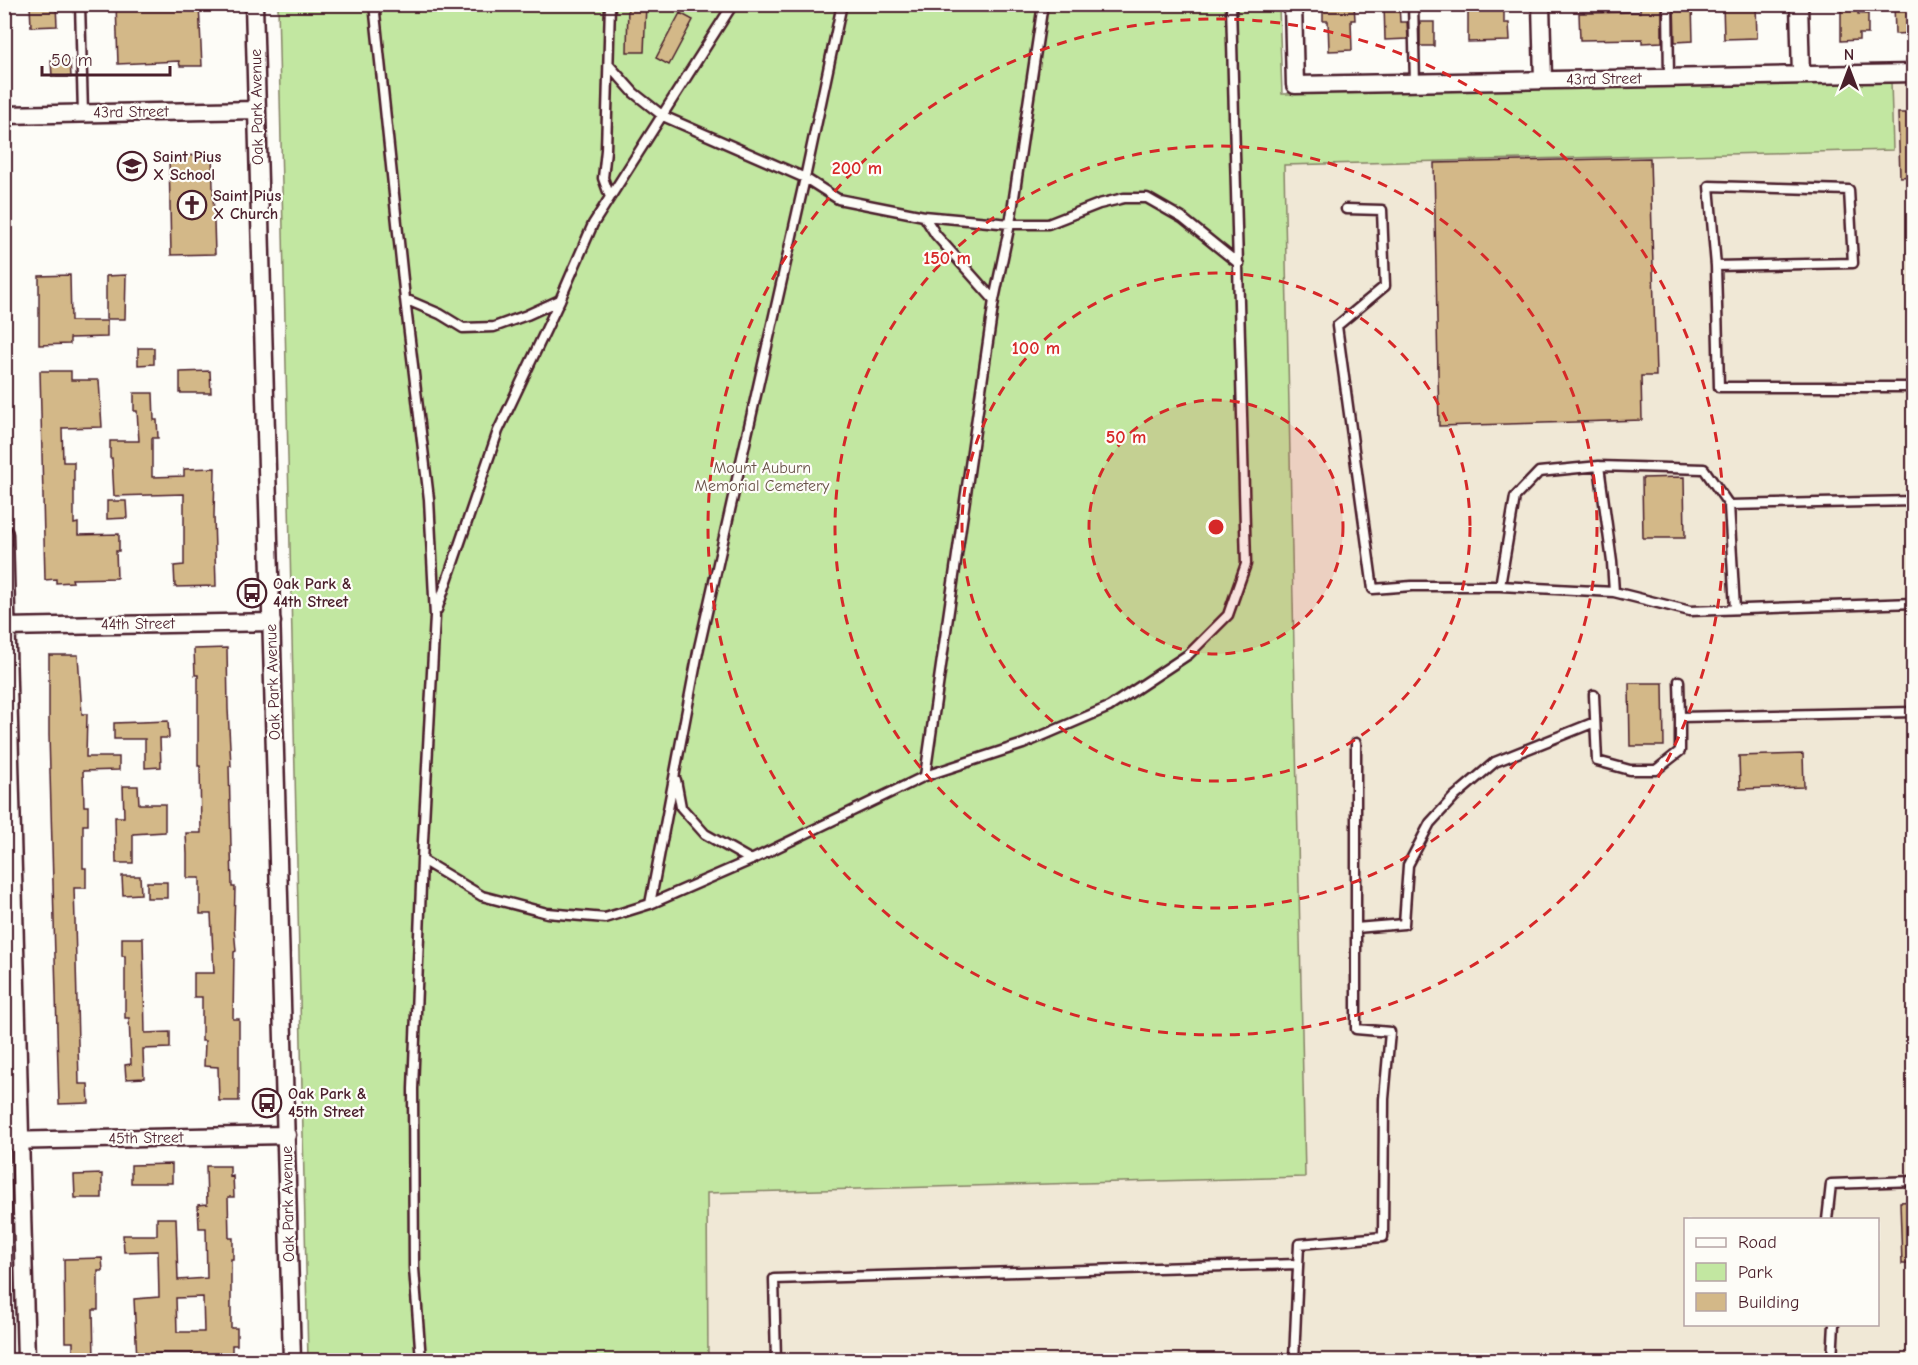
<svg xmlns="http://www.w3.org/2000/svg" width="1918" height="1365" viewBox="0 0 1918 1365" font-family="'Comic Neue',sans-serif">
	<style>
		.built { fill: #f0e8d6; fill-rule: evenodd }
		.green { fill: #c2e7a1; stroke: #868366; stroke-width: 1.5 }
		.building { fill: #d3b888; stroke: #4a1f2b; stroke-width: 1.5; fill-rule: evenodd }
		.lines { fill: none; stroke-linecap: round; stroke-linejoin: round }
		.service-casing { stroke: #4a1f2b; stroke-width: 13 }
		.minor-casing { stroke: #4a1f2b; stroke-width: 21 }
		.service { stroke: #fdfcf7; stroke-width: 8 }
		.minor { stroke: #fdfcf7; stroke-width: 16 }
		.ring { fill: none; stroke: #d62828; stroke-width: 3; stroke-dasharray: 10 8 }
		.labels { text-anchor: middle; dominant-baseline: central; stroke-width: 4.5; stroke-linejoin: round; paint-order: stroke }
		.street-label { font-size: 16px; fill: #4a1f2b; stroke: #fdfcf7 }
		.poi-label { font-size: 16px; font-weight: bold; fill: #4a1f2b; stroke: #fdfcf7; text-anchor: start }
		.park-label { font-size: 16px; fill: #685148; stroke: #fdfcf7 }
		.centre { fill: #d62828; stroke: #fdfcf7; stroke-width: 3 }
		.ring-label { font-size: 18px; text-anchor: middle; font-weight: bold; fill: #d62828; stroke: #fdfcf7; stroke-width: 4.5; stroke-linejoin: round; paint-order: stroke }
	</style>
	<rect width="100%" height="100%" fill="#fdfcf7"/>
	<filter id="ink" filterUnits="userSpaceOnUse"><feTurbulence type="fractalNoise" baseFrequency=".0167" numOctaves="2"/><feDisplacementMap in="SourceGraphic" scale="12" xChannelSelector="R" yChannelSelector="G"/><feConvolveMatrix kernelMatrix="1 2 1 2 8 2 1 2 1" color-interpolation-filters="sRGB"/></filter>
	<g filter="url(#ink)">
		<!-- built -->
		<path class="built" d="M1891,81h22v1279h-1205l-2,-167 599,-16 -9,-390 -2,-197 -11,-425 609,-15zM1686,1220h192v104h-192z"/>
		<!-- green -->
		<path class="green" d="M278,5h1001l3,89 609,-13 2,69 -609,15c8,337 13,675 21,1012l-598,16 1,167h-400z"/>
		<!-- building -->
		<path class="building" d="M116,4h83l3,62h-22l-1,-5 -61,3z
			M628,4h18l-2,48h-17z
			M1323,4h31l1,16h-4l1,30 -23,1 -1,-30h-5z
			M1384,4h15l1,18h7l1,17 -23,1z
			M1468,4h36v19h5l1,18 -42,1z
			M1640,4h22v38l-20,1v-4l-62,1 -1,-27 61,-1z
			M1674,4h18l1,37 -18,1z
			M1723,4h33l1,34 -33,1z
			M1841,4h17v10h10v20h-9v6l-18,1z
			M1894,4h19l1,29 -19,1z
			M30,5h26l1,21 -26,1z
			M680,13l13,7 -24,45 -13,-7z
			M1420,22h14v24h-14z
			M51,60h19l1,17h-19z
			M1898,113h16v63l-14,1z
			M212,155l3,99 -44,1 -2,-99z
			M1650,158l6,218h-15l1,44 -203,6 -5,-263z
			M70,275l1,46h36v16l-37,1v6l-31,1v-69z
			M126,275l-1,44h-19v-43z
			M138,348h16v16l-16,1z
			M40,371h31v9h28l3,47 -40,1 1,34h11v62l4,-1v12l41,-1v17h-3l1,27 -45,1 1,3 -17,1v-4l-11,1z
			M210,371l1,22h-31v-21z
			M134,393h19l1,27h3l1,18h-6v39l32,-1v-7l31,-1 -1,48 2,70 -41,1 -1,-21 10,-1v-71l-70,2 -2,-38h-2v-17h29l-2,-30h-3z
			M1684,477l1,61h-42l-1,-60z
			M107,501h19l1,17 -20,1z
			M227,648l1,61 3,57h-2l3,121h3l-1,41 2,23 -2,1 -1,67h6v82h-20l-1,-34 -14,-1 1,-25h-3v-44h-8v-24h20l-3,-59h-11v-36h-13v-24l-1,-21h15l-1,-67h-2v-91h-3l-1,-26z
			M49,655h29l4,59h5l-1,43h33v13l-36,1 1,35h4v19h-5v43h3v20h-12l1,33 4,163h9l1,19 -30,1 -10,-369z
			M1629,683h34l1,63h-34z
			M168,721l1,17h-9l1,29 -16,1v-29h-31v-16z
			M1803,754l1,33 -64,2 -1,-33z
			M123,786h15l1,18h26v28l-32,2v29h-17l-1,-46h9z
			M122,876h18l1,18 -18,1z
			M147,882h20v16h-20z
			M122,938h21l2,95 25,-1v16l-27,1 1,29 -18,1 -1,-14 6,-1 -2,-46h-4v-62h-3z
			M172,1164v19h-41v-18z
			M206,1166h24v11l3,-1 1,21h-6l1,41h4v21h-2v69h6v17h-5v15h-40v-7h-37l1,7h-19l-3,-61 25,-2 -1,-46 -34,1 -1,-17h34v-17h19l2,62 29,-2 -1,-50h-7l-1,-23 9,-1zM203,1297l1,35h-27l-1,-34z
			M102,1174v24h-27l-1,-23z
			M1914,1201v63h-12l-2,-62z
			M102,1258l1,13h-5v39h-5l1,50h-21v-18h-8l-1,-83z"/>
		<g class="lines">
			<!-- service casing -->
			<g class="service-casing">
				<path id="service" d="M80,4l3,109
					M374,4l31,295 24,200 6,117 -13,244 -9,229 1,179 7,92
					M610,4l-4,146 -3,28 7,19
					M1413,4l2,79
					M1668,4l1,74
					M609,65l25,28 29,23 142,62 33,21 86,17 86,8h38l51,-20 25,-6h23l35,20 57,46
					M1346,209l36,1 3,76 -48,40 36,263 39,-3h88l15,-89 24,-25 60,-6
					M924,216l12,19 58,65
					M1716,266l137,-3 -4,-73 -140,-4 7,80 3,121h195
					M405,299l35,15 23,14 31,-1 33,-12 33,-15
					M1914,501l-185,4 -25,-36 -105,-3 13,96 2,30 76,19 224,-8
					M1729,505l6,104
					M1500,586l114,6
					M437,610l61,-179 62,-131 33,-76 140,-220
					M1679,681l1,36 234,-5
					M1594,695l3,66 33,9h26l24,-19v-34
					M925,776l69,-476 16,-76 33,-220
					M676,780l5,27 24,27 46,26
					M422,860l60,36 65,17 58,5 45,-14 101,-44 174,-84 98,-32 86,-37 80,-53 39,-39 18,-51 -15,-560
					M650,904l48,-252 107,-474 37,-174
					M1356,928l48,-4 4,-59 22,-42 24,-26 41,-35 100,-40
					M1827,1220l4,-36 83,-3
					M776,1360l-2,-81 524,-15
					M1294,1360l5,-116 84,-7 1,-138 6,-67 -34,-3v-286
					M1832,1360l2,-36"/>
			</g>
			<!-- minor casing -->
			<g class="minor-casing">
				<path id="minor" d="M254,4l38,1356
					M1293,4l2,81 619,-12
					M1541,4l2,76
					M1799,4l2,71
					M4,115l253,-5
					M4,534l22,826
					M4,627l268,-5
					M4,1141l283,-6"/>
			</g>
			<!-- service -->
			<use href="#service" class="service"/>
			<!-- minor -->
			<use href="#minor" class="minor"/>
		</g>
	</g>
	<!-- distance rings -->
	<circle cx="1216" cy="527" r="127" fill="#d62828" fill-opacity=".12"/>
	<g class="ring">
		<circle cx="1216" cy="527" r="127"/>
		<circle cx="1216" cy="527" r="254"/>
		<circle cx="1216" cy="527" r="381"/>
		<circle cx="1216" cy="527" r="508"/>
	</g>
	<!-- icons -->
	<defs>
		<g id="school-ring" transform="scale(1.5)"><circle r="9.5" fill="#fdfcf7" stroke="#4a1f2b" stroke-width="1.5"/><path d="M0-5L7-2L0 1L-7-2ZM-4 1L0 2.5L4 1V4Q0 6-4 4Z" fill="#4a1f2b"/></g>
		<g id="church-ring" transform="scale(1.5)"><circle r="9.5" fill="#fdfcf7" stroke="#4a1f2b" stroke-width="1.5"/><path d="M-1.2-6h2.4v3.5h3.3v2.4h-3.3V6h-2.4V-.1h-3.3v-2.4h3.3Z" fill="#4a1f2b"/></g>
		<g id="bus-ring" transform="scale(1.5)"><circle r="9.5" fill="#fdfcf7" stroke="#4a1f2b" stroke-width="1.5"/><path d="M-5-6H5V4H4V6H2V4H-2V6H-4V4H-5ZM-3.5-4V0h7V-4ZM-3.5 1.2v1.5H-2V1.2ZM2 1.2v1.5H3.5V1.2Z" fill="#4a1f2b"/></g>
	</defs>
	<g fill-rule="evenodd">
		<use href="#school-ring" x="132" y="166"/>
		<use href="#church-ring" x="192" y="205"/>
		<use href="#bus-ring" x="252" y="593"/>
		<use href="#bus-ring" x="267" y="1103"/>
	</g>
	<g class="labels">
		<!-- street labels -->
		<g class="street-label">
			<text transform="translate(1604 79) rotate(-1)">43rd Street</text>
			<text transform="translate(257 107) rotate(-91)">Oak Park Avenue</text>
			<text transform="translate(131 112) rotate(-1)">43rd Street</text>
			<text transform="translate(138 624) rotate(-1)">44th Street</text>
			<text transform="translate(273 682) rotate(-92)">Oak Park Avenue</text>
			<text transform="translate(146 1138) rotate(-1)">45th Street</text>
			<text transform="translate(288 1204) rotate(-91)">Oak Park Avenue</text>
		</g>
		<!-- poi labels -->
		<g class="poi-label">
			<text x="153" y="157">Saint Pius<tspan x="153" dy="18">X School</tspan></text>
			<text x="213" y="196">Saint Pius<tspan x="213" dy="18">X Church</tspan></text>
			<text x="273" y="584">Oak Park &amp;<tspan x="273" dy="18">44th Street</tspan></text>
			<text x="288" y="1094">Oak Park &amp;<tspan x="288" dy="18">45th Street</tspan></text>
		</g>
		<!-- park labels -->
		<g class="park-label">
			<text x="762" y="468">Mount Auburn<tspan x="762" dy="18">Memorial Cemetery</tspan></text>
		</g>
	</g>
	<circle cx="1216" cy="527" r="9" class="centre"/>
	<g class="ring-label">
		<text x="857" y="174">200 m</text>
		<text x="947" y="264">150 m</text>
		<text x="1036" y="354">100 m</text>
		<text x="1126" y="443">50 m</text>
	</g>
	<!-- margin -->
	<rect width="1918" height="1365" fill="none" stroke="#fdfcf7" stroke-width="24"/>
	<rect x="12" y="12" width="1894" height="1341" fill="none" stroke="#4a1f2b" stroke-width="2" filter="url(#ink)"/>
	<!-- legend -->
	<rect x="1684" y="1218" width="195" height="108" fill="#fdfcf7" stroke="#b5a4a5" stroke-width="1.5"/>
	<rect x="1696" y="1238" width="30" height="9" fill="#fdfcf7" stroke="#b5a4a5" stroke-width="1.5"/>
	<text x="1738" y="1248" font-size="18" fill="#4a1f2b">Road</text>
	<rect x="1696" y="1263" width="30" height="18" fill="#c2e7a1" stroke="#b5a4a5" stroke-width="1.5"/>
	<text x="1738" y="1278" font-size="18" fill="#4a1f2b">Park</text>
	<rect x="1696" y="1293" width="30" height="18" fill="#d3b888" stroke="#b5a4a5" stroke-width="1.5"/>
	<text x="1738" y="1308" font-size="18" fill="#4a1f2b">Building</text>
	<!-- north arrow -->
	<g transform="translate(1849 69)" stroke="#fdfcf7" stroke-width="4.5" paint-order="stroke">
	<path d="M0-4.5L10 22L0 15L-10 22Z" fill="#4a1f2b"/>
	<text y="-9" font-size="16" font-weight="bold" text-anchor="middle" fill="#4a1f2b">N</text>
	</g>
	<!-- scale -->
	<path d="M42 66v9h128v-9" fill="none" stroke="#4a1f2b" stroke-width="3"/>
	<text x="51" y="66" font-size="18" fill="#4a1f2b" stroke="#fdfcf7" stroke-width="4.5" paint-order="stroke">50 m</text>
</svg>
